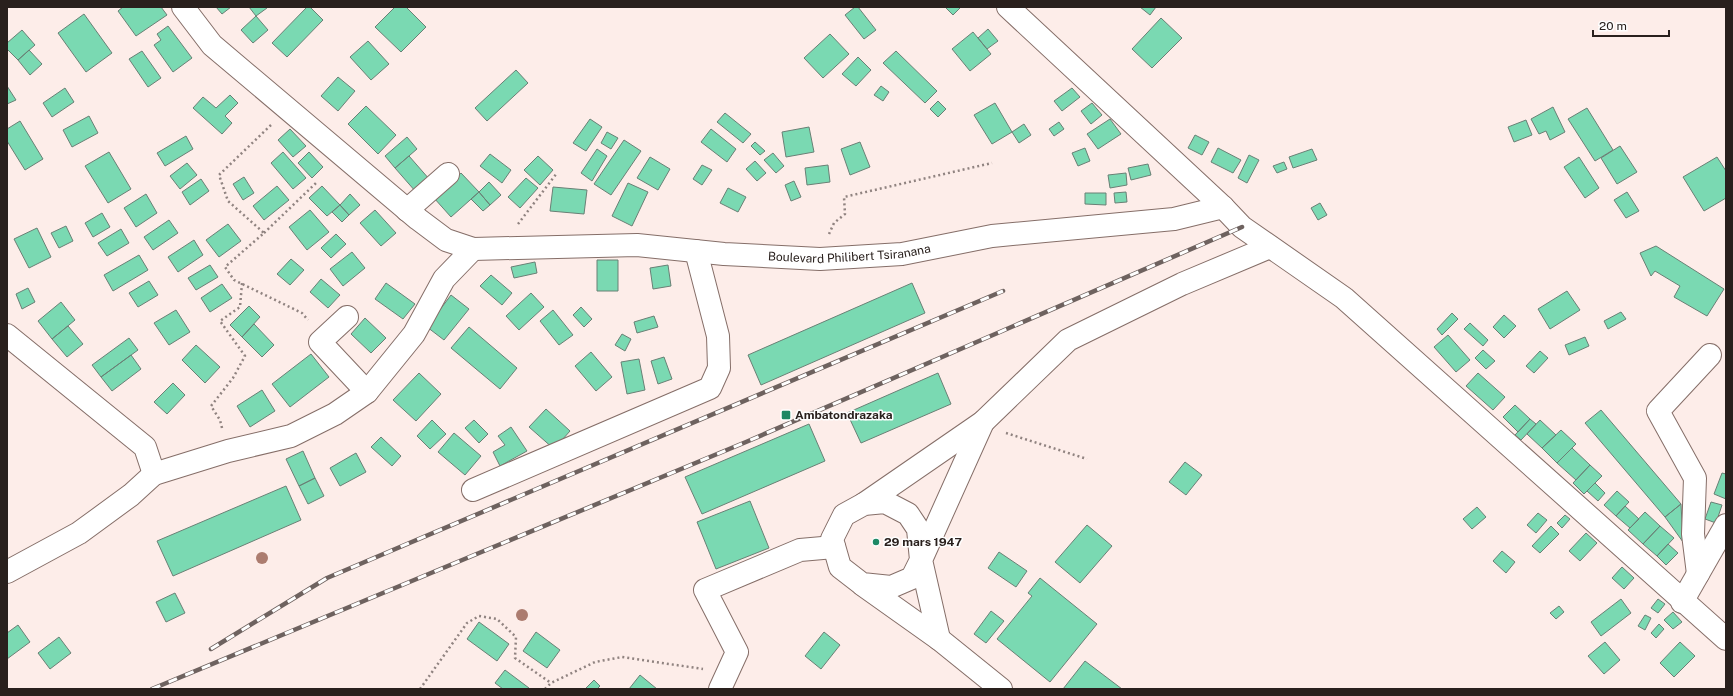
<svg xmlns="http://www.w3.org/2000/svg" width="1733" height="696" viewBox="0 0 1733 696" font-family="'Public Sans',sans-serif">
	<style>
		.building { fill: #7ad9b2; stroke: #698075 }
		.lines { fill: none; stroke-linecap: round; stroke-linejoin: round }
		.minor-casing { stroke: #856e68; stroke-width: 24 }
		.path { stroke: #908380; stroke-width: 2.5; stroke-dasharray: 2 3; stroke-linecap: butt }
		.minor { stroke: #fff; stroke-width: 22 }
		.rail-casing { stroke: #6e625f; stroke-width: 4.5 }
		.rail { stroke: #fefefe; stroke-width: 3; stroke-dasharray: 9; stroke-linecap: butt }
		.tree { fill: #ac7c6f }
		.poi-dot { fill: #1d8865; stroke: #fefefe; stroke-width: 1.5 }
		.labels { text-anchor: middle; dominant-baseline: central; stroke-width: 3; stroke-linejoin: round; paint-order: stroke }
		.street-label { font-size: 12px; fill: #29201d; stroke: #fefefe }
		.poi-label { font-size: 12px; font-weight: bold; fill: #29201d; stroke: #fefefe; text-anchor: start }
	</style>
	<rect width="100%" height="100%" fill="#fdede9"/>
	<!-- building -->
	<path class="building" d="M123,7h38l6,8 -31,21 -18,-25z
		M216,7h15l-9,7z
		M249,7h17l1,1 -11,8z
		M307,7h3l13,13 -36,37 -15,-14z
		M395,7h11l20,20 -25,25 -26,-25z
		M855,7h3l18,23 -12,9 -19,-24z
		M945,7h16l-8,8z
		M1140,7h16l-6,8z
		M84,14l28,39 -26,19 -28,-39z
		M256,16l12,14 -15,13 -12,-13z
		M1161,18l21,20 -30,30 -20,-19z
		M168,26l24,32 -19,14 -19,-27 7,-5 -4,-6z
		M988,29l10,12 -11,8 -9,-11z
		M22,30l13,15 -17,15 -11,-11v-6z
		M973,32l18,22 -21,17 -18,-22z
		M830,34l19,20 -26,24 -19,-20z
		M368,41l21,23 -18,16 -21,-23z
		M29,50l13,14 -12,11 -12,-15z
		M142,51l19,27 -13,9 -19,-28z
		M896,51l41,40 -12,12 -42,-40z
		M858,57l13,13 -15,16 -14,-12z
		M516,70l12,13 -41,38 -12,-13z
		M338,77l17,14 -17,20 -17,-15z
		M7,86l9,14 -9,4z
		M881,86l8,6 -6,9 -9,-6z
		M65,88l9,14 -22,15 -9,-14z
		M1072,88l8,9 -18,14 -8,-10z
		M230,95l8,8 -13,13 7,7 -10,11 -29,-26 10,-11 13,11z
		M938,101l8,8 -8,8 -8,-8z
		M995,103l17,29 -20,12 -18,-29z
		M1092,103l10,12 -11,9 -10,-13z
		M366,106l30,29 -18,19 -30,-30z
		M1553,107l12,25 -15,8 -4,-9 -7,3 -8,-15z
		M1587,108l26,42 -18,11 -27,-42z
		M725,113l26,21 -8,9 -26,-21z
		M89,116l9,17 -26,14 -9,-17z
		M590,119l12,8 -16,24 -13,-8z
		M1110,119l11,15 -23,15 -11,-15z
		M1526,120l6,15 -18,7 -6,-15z
		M20,121l23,38 -18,11 -18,-29v-12z
		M1059,122l5,7 -10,7 -5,-7z
		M1024,124l7,11 -12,8 -7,-11z
		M809,127l5,25 -28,5 -4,-25z
		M290,129l16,17 -13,11 -15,-17z
		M711,129l25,20 -9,13 -26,-20z
		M607,132l11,6 -7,11 -10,-6z
		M1195,135l14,7 -7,13 -14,-7z
		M186,136l7,13 -28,17 -8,-13z
		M407,137l10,12 -22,19 -10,-12z
		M624,140l17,11 -30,44 -17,-11z
		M755,142l10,9 -5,4 -9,-9z
		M860,142l10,25 -20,8 -9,-26z
		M1620,146l17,26 -20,12 -16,-26z
		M1085,148l5,13 -12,5 -6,-13z
		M1218,148l23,12 -8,13 -22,-11z
		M597,149l10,7 -15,25 -11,-8z
		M1312,149l5,11 -24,8 -4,-11z
		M109,152l22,37 -23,14 -23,-37z
		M283,152l23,26 -13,11 -22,-26z
		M309,152l14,15 -11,11 -14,-15z
		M773,153l11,13 -8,7 -12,-13z
		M490,154l21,16 -9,13 -22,-17z
		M1249,155l10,5 -12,23 -9,-5z
		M409,156l21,24 -14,12 -21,-24z
		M538,156l15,14 -13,15 -16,-15z
		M650,157l20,12 -12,21 -21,-12z
		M1579,157l20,31 -14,10 -21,-31z
		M1717,157l9,14v27l-22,13 -21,-34z
		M755,161l11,12 -9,8 -11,-12z
		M1284,162l3,7 -10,4 -4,-7z
		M187,163l10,12 -17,14 -10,-13z
		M1148,164l3,11 -20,5 -3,-12z
		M702,165l10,5 -10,15 -9,-6z
		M828,165l2,17 -23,3 -2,-17z
		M461,173l18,19 -28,25 -17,-19z
		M1126,173l1,12 -17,3 -2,-13z
		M244,177l10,16 -11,7 -10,-16z
		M526,178l12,10 -18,20 -12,-11z
		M201,179l8,12 -19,14 -8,-13z
		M794,181l7,16 -10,4 -6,-16z
		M489,182l12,13 -11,10 -11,-13z
		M628,183l20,9 -16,34 -20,-10z
		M277,186l12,14 -25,20 -11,-14z
		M322,186l18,19 -13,11 -18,-18z
		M553,187l34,3 -3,24 -34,-3z
		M728,188l18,9 -8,15 -18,-9z
		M479,192l11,13 -7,6 -12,-12z
		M1126,192l1,10 -12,1 -1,-10z
		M1627,192l12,19 -13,7 -12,-18z
		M1085,193h21v12l-21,-1z
		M146,194l11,19 -21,14 -12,-19z
		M350,194l10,11 -11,10 -9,-10z
		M1320,203l7,12 -9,5 -7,-12z
		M340,205l9,10 -7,7 -10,-10z
		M310,210l19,22 -22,18 -18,-23z
		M375,210l21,23 -15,13 -21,-23z
		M102,213l8,14 -17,10 -8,-14z
		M169,220l9,13 -25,17 -9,-13z
		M228,224l13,17 -22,16 -13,-17z
		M66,226l7,15 -14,7 -8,-15z
		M37,228l14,29 -22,11 -15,-29z
		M121,229l8,14 -22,13 -9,-13z
		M336,234l10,10 -15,14 -10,-10z
		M194,240l9,15 -25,17 -10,-15z
		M1656,246l68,43 -17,27 -33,-19 6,-11 -25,-15 -4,5 -11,-23z
		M352,252l13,16 -22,18 -13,-17z
		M139,255l9,15 -35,21 -9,-16z
		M291,259l13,11 -14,15 -13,-11z
		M597,260h21v31h-21z
		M535,262l2,11 -23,5 -3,-11z
		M210,265l8,12 -22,13 -8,-12z
		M668,265l3,21 -18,3 -3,-21z
		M491,275l21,18 -10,12 -22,-19z
		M321,279l19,16 -12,13 -18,-16z
		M149,281l9,14 -20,12 -9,-14z
		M386,283l29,21 -12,15 -28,-20z
		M912,283l13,30 -164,72 -13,-30z
		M222,284l10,14 -22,14 -9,-14z
		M28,288l7,14 -13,7 -6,-15z
		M1567,291l13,19 -30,19 -12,-20z
		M531,293l13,14 -25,23 -13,-14z
		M451,295l18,14 -25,31 -17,-13z
		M61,302l14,18 -23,19 -14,-18z
		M249,306l11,11 -18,20 -12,-12z
		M581,307l11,12 -8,8 -11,-12z
		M176,310l14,22 -21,13 -15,-22z
		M553,310l20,25 -14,10 -19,-24z
		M1621,312l5,7 -18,10 -4,-8z
		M1452,313l6,6 -16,16 -5,-6z
		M1504,315l12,11 -12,12 -11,-11z
		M654,316l4,11 -21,6 -3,-11z
		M365,318l21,20 -15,15 -20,-19z
		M1470,323l18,17 -5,6 -19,-17z
		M254,324l20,21 -12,12 -20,-20z
		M68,326l15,18 -16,13 -15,-18z
		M469,327l48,41 -17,21 -49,-41z
		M622,334l9,5 -6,12 -10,-6z
		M1448,335l22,25 -14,12 -22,-25z
		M1585,337l4,9 -20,9 -4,-10z
		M129,338l9,12 -37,27 -9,-12z
		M196,345l24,22 -15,16 -23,-23z
		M1483,350l12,11 -9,8 -11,-11z
		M1540,351l8,7 -14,15 -8,-7z
		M591,352l21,25 -16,14 -21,-25z
		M311,354l18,23 -39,30 -18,-23z
		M131,355l10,14 -29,22 -11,-14z
		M664,357l8,22 -14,5 -7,-23z
		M639,359l6,31 -18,4 -6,-32z
		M419,373l22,21 -25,27 -23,-21z
		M938,373l13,31 -90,39 -14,-30z
		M1478,373l27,24 -12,13 -27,-24z
		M173,383l12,12 -18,19 -13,-12z
		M262,390l13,21 -25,16 -13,-21z
		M1515,405l15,14 -12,13 -15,-15z
		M546,409l24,22 -16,18 -25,-22z
		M1601,410l80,94 -16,13 -80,-94z
		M1530,419l6,5 -15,16 -6,-5z
		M432,420l14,14 -16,15 -13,-13z
		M474,420l14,14 -9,9 -14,-15z
		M1540,420l16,15 -14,13 -15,-14z
		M809,424l16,37 -123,53 -17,-37z
		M511,427l16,24 -27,15 -7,-14 12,-7 -7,-9z
		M1561,430l15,14 -19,19 -15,-15z
		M454,433l27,23 -16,19 -27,-23z
		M381,437l20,19 -9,10 -21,-19z
		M1572,448l18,17 -14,15 -19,-17z
		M303,451l12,27 -16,8 -13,-27z
		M356,453l10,19 -26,14 -10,-18z
		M1185,462l17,13 -16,20 -17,-13z
		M1590,465l12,11 -18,18 -11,-11z
		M1722,473l4,1v25l-12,-5z
		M315,478l9,18 -16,8 -9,-18z
		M1595,483l10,10 -7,8 -11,-10z
		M286,486l15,34 -128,56 -16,-35z
		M1617,491l12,11 -13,14 -12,-11z
		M750,501l19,47 -53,21 -19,-47z
		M1711,502l11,3 -6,18 -11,-4z
		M1681,504l2,38 -18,-25z
		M1625,506l14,13 -9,9 -14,-12z
		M1477,507l9,10 -14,12 -9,-10z
		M1645,512l15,14 -17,18 -15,-14z
		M1538,513l9,7 -11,13 -9,-8z
		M1565,515l5,4 -8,9 -5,-5z
		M1087,525l25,21 -32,37 -25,-21z
		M1551,526l8,8 -19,19 -8,-7z
		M1660,526l14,12 -17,18 -14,-12z
		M1586,533l11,10 -17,18 -11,-10z
		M1668,544l10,9 -12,12 -9,-9z
		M1502,551l13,11 -9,11 -13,-12z
		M999,552l28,19 -11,16 -28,-19z
		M1622,567l12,11 -10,11 -12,-11z
		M1040,578l57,46 -47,58 -53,-43 35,-43 -4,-3z
		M175,593l10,20 -19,9 -10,-20z
		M1621,599l10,14 -30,23 -10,-14z
		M1658,599l7,5 -7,9 -7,-5z
		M1559,606l5,6 -8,7 -6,-6z
		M991,611l13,10 -18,22 -12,-9z
		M1673,612l9,10 -9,7 -9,-9z
		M1645,615l6,3 -6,12 -7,-4z
		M479,622l30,22 -12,17 -30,-22z
		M1659,624l5,5 -8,9 -5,-5z
		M18,625l12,17 -23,17v-26z
		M536,632l24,18 -13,18 -24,-17z
		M824,632l16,13 -19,24 -16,-13z
		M59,637l12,16 -21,16 -12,-16z
		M1605,642l15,18 -16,14 -16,-18z
		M1680,642l15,14 -21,21 -14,-14z
		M1085,661l37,28h-59z
		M505,670l24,18 -1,1h-25l-8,-6z
		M640,675l17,14h-28z
		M594,680l6,6 -3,3h-12z"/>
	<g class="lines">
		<!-- minor casing -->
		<g class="minor-casing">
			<g id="minor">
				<path id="s1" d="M183,7l29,38 206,174 28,21 27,9 164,-4 87,9 96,5 82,-5 90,-18 182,-17 49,-12"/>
				<path d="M1008,7l215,200 19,20 102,71 382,341"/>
				<path d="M407,210l41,-36"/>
				<path d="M347,317l-27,25 47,50"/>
				<path d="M7,335l138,112 9,27"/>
				<path d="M473,490l237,-102 9,-20 -1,-32 -22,-85"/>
				<path d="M885,502l23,12 10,15 3,31 -9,18 -21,9 -29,-3 -22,-17 -8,-28 12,-24 20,-11z"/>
				<path d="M864,504l119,-82 85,-82 114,-56 88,-37"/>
				<path d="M7,572l72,-39 52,-38 23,-21 74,-23 63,-15 44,-22 32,-22 47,-58 30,-55 29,-30"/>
				<path d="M1698,574l-5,-40 2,-56 -37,-67 52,-56"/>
				<path d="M863,585l76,54 62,50"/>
				<path d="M1682,602l44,-77"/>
				<path d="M939,639l-18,-79 62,-138"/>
				<path d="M720,689l17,-37 -32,-62 95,-40 34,-3"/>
			</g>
		</g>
		<!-- path -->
		<path class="path" d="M271,125l-52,50 9,26 36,32 -39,34 9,13 68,33 6,7
			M518,224l39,-51
			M264,233l52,-50
			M829,234l5,-11 11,-9 -1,-17 148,-34
			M222,428l-2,-8 -9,-14 22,-28 12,-22 -25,-35 20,-14 2,-24
			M1006,433l81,26
			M420,689l47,-66 12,-7 18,3 19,18 -1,21 36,25
			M545,689l6,-6 44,-21 27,-5 81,12"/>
		<!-- minor -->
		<use href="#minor" class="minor"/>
		<!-- rail casing -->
		<g class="rail-casing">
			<path id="rail" d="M211,649l116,-71 676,-287
				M152,689l594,-247 496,-215"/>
		</g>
		<!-- rail -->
		<use href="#rail" class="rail"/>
	</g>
	<!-- trees -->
	<g class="tree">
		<circle cx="262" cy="558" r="6"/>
		<circle cx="522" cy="615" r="6"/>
	</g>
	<!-- markers -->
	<g class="poi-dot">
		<rect x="781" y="410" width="10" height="10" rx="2"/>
		<circle cx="876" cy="542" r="4"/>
	</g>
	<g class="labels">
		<!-- street labels -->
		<g class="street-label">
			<text stroke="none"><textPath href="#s1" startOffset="758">Boulevard Philibert Tsiranana</textPath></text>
		</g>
		<!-- poi labels -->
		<g class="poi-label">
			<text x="795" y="415">Ambatondrazaka</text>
			<text x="884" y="542">29 mars 1947</text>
		</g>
	</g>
	<!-- border -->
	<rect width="1733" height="696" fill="none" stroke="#29201d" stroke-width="16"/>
	<!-- scale -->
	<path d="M1593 30v6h76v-6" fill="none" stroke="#29201d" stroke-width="2"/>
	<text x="1599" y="30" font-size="12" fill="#29201d" stroke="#fefefe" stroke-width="3" paint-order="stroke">20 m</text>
</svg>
